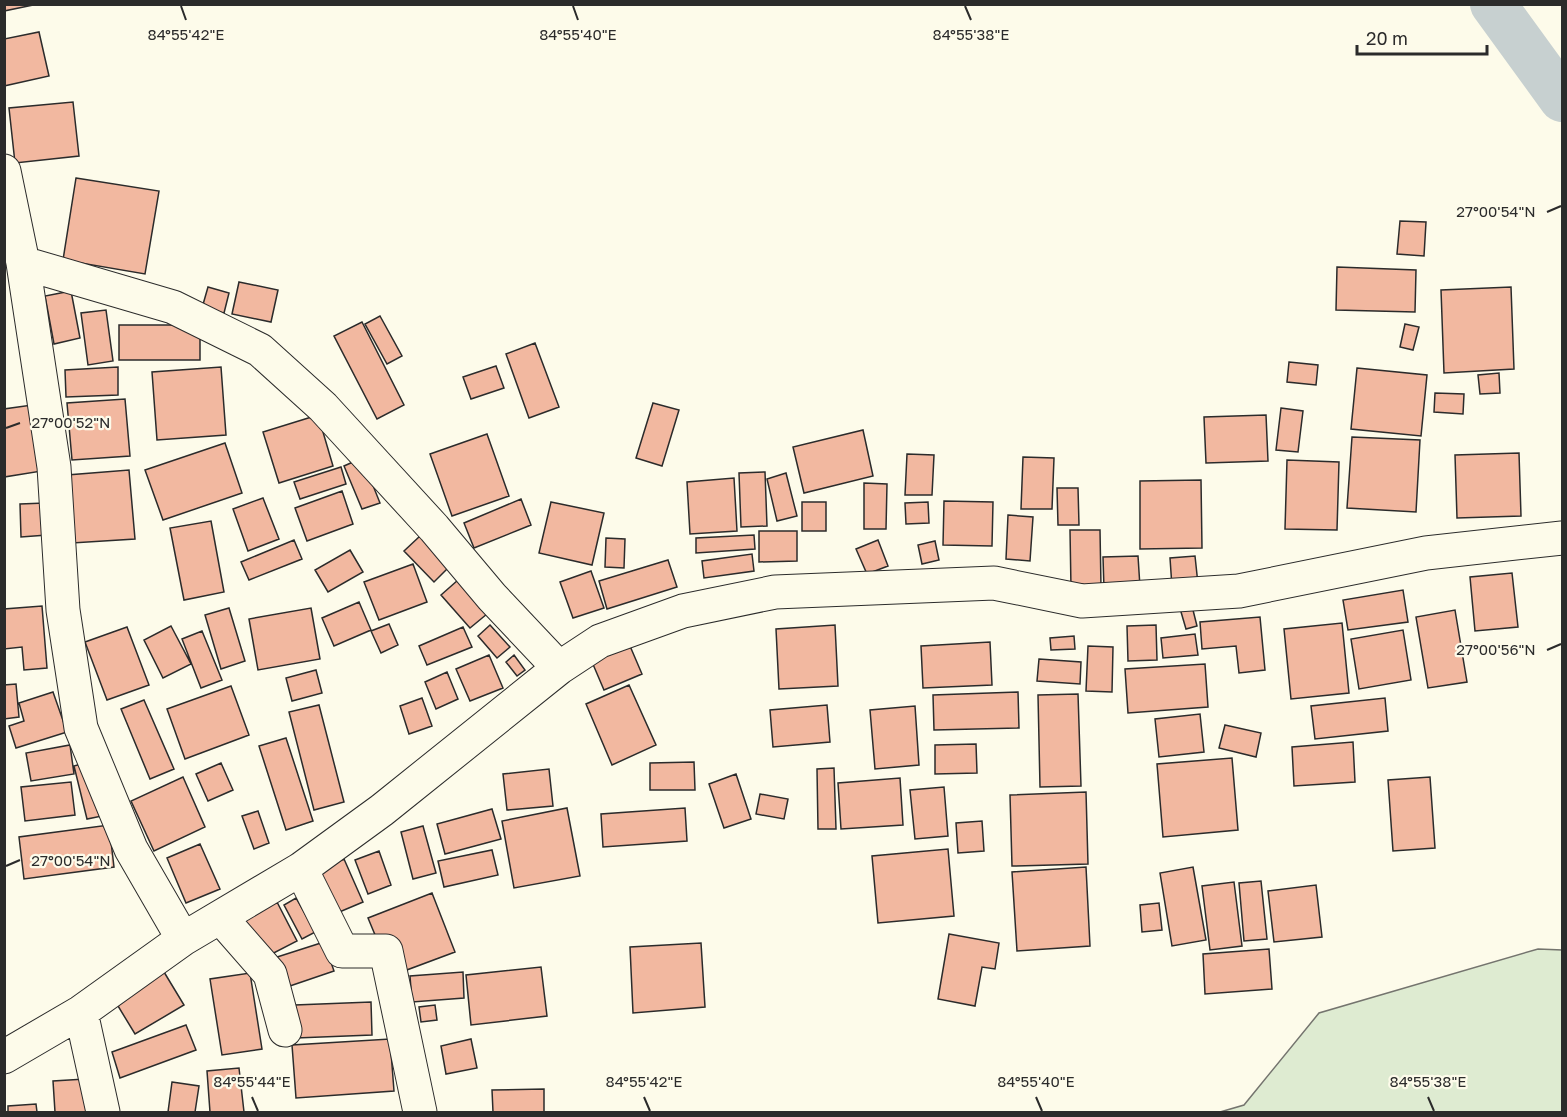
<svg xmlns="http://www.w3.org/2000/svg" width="1567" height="1117" viewBox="0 0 1567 1117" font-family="'Golos Text',sans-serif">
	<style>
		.green { fill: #deebd1; stroke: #74746e; stroke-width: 1.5 }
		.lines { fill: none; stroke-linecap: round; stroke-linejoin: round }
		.canal { stroke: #c7d0d0; stroke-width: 46 }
		.building { fill: #f2b8a0; stroke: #2b2b2b; stroke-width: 1.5 }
		.minor-casing { stroke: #2b2b2b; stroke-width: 35 }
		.minor { stroke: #fdfbea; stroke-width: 33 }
		.ticks { fill: none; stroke: #2b2b2b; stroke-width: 2 }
		.ticks-label { font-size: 15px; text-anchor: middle; fill: #2b2b2b; stroke: #fdfbea; stroke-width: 4.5; stroke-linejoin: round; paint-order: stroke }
	</style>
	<rect width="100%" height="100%" fill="#fdfbea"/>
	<!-- green -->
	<path class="green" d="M1538,949l24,1v162h-342l24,-7 75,-92z"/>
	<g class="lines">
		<!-- canal -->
		<path class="canal" d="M1493,4l69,95"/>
	</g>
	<!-- building -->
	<path class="building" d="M4,4h34l-34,7z
		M39,32l10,44 -45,10v-47z
		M73,102l6,54 -64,7 -6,-55z
		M76,178l83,13 -14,83 -82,-14z
		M1400,221l26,1 -2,34 -27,-2z
		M1337,267l79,3 -1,42 -79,-2z
		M239,282l39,8 -7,32 -39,-8z
		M208,287l21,6 -5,20 -22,-5z
		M1511,287l3,82 -70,4 -3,-83z
		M71,291l9,47 -26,6 -9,-48z
		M106,310l7,51 -25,4 -7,-52z
		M380,316l22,40 -15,8 -22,-40z
		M362,322l42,83 -27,14 -43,-83z
		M1405,324l14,3 -6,23 -13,-3z
		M119,325h81v35h-81z
		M535,343l24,64 -30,11 -23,-64z
		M1289,362l29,3 -2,20 -29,-3z
		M496,366l8,22 -33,11 -8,-22z
		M118,367v28l-52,2 -1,-27z
		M221,367l5,68 -69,5 -5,-68z
		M1357,368l70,7 -6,61 -70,-7z
		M1499,373l1,20 -20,1 -2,-19z
		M1435,393l29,1 -1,20 -29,-2z
		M125,399l5,57 -58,4 -5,-57z
		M653,403l26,7 -17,56 -26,-8z
		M32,405l10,66 -38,6v-68z
		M1281,408l22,3 -5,41 -22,-2z
		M318,415l15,51 -54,17 -16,-51z
		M1266,415l2,46 -62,2 -2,-46z
		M863,430l10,46 -69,17 -11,-46z
		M487,434l22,62 -57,20 -22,-62z
		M1352,437l68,3 -4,72 -69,-4z
		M225,443l17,50 -79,27 -18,-50z
		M1519,453l2,63 -64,2 -2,-63z
		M907,454l27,1 -2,40h-27z
		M1023,457l31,1 -2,51h-31z
		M362,458l18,45 -18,6 -18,-43z
		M1287,460l52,2 -2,68 -52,-1z
		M341,467l5,17 -46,15 -6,-17z
		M129,470l6,69 -63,4 -5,-68z
		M765,472l2,54 -26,1 -2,-54z
		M786,473l11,43 -20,5 -10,-42z
		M734,478l3,53 -47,3 -3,-52z
		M1201,480l1,68 -62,1v-68z
		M864,483l23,1 -1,45h-22z
		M1057,488h21l1,37h-21z
		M342,491l11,33 -46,17 -12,-33z
		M263,498l16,41 -31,12 -15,-42z
		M521,499l10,26 -57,23 -10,-25z
		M944,501l49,1 -1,44 -49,-1z
		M551,502l53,11 -12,52 -53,-12z
		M802,502h24v29h-24z
		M928,502l1,21 -23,1 -1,-21z
		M45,503l2,32 -26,2 -1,-33z
		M1008,515l25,2 -3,44 -24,-2z
		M211,521l13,71 -40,8 -14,-72z
		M1070,530h30l1,57 -30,1z
		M759,531h38v30l-38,1z
		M754,535l1,14 -59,4v-15z
		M420,536l30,30 -16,16 -30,-31z
		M606,538l19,1 -1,29 -19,-1z
		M294,540l8,19 -53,21 -8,-18z
		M878,540l10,26 -21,8 -11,-25z
		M935,541l4,19 -17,4 -4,-19z
		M350,550l13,22 -35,20 -13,-22z
		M752,554l2,17 -50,7 -2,-17z
		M1138,556l2,31 -36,2 -1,-32z
		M1195,556l3,28 -26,3 -2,-29z
		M668,560l9,27 -70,22 -8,-28z
		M413,564l14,38 -48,18 -15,-38z
		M591,571l13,37 -31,10 -13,-36z
		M1512,573l6,54 -43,4 -5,-54z
		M458,580l29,34 -17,14 -29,-33z
		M1403,590l5,32 -60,8 -5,-30z
		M359,602l12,28 -37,16 -12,-28z
		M1191,602l6,24 -11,3 -7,-24z
		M42,606l5,62 -23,2 -2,-23 -18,2v-40z
		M229,608l16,53 -24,8 -16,-54z
		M311,608l9,51 -62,11 -9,-51z
		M1455,610l12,72 -39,6 -12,-71z
		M1260,617l5,53 -26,3 -3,-27 -34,3 -2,-27z
		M1342,623l7,70 -58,6 -7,-70z
		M389,624l9,21 -17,8 -10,-22z
		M490,625l20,22 -13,11 -19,-22z
		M835,625l3,61 -59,3 -3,-60z
		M1156,625l1,35 -29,1 -1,-35z
		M171,626l20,38 -28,14 -19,-38z
		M127,627l22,58 -42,15 -22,-58z
		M463,627l9,20 -45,18 -8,-19z
		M1403,630l8,50 -52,9 -8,-50z
		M202,631l20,49 -21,8 -19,-49z
		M1195,634l3,21 -35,3 -2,-20z
		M1074,636l1,13 -24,1 -1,-12z
		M990,642l2,43 -69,3 -2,-42z
		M630,646l12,28 -38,16 -12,-28z
		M1088,646l25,1 -1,45 -26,-1z
		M489,655l14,33 -33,13 -14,-32z
		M514,655l11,15 -8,6 -11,-14z
		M1039,659l42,3 -1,22 -43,-3z
		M1205,664l3,43 -80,6 -3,-44z
		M316,670l6,23 -30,8 -6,-23z
		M447,672l11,27 -22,10 -11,-27z
		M16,684l3,33 -15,2v-34z
		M629,685l27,60 -44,20 -26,-61z
		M231,686l18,49 -64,24 -18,-50z
		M53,692l14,40 -51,16 -7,-22 15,-5 -5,-18z
		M1018,692l1,36 -85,2 -1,-35z
		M1078,694l3,92 -41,1 -2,-92z
		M422,698l10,28 -23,8 -9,-28z
		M1385,698l3,33 -73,8 -4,-33z
		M144,700l30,69 -24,10 -29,-70z
		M319,705l25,97 -30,8 -25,-98z
		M827,705l3,37 -57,5 -3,-37z
		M915,706l4,59 -44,4 -5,-59z
		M1200,714l4,38 -45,5 -4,-38z
		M1225,725l36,8 -5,24 -37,-9z
		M286,738l27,83 -27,9 -27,-84z
		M1353,742l2,40 -61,4 -2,-39z
		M976,744l1,29 -42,1v-29z
		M70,745l4,29 -43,7 -5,-28z
		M1232,758l6,72 -75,7 -6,-73z
		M88,762l14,54 -15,3 -13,-53z
		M694,762l1,28h-45v-27z
		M221,763l12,27 -25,11 -12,-27z
		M834,768l2,61h-18l-1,-60z
		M549,769l4,37 -46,4 -4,-36z
		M736,774l15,45 -27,9 -15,-44z
		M183,777l22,50 -51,24 -23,-50z
		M1430,777l5,71 -42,3 -5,-71z
		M900,778l3,47 -62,4 -3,-46z
		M71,782l4,33 -50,6 -4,-34z
		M944,787l4,49 -33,3 -5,-49z
		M1086,792l2,72 -76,2 -2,-71z
		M760,794l28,5 -4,20 -28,-5z
		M567,808l13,68 -66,12 -12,-67z
		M685,808l2,33 -84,6 -2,-33z
		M492,809l9,30 -56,15 -8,-30z
		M258,811l11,32 -15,6 -12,-33z
		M982,821l2,30 -26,2 -2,-30z
		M109,825l5,42 -90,12 -5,-42z
		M423,826l13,47 -23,6 -12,-47z
		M200,844l20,45 -34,14 -19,-45z
		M948,849l6,67 -76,7 -6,-67z
		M492,850l6,25 -54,12 -6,-26z
		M379,851l12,34 -23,9 -13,-34z
		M344,859l19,43 -26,11 -18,-43z
		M1086,867l4,79 -73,5 -5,-79z
		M1193,867l13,73 -34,6 -12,-73z
		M1261,881l6,58 -23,2 -5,-58z
		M1234,882l8,64 -32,4 -8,-64z
		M1316,885l6,52 -48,5 -6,-51z
		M432,893l23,59 -51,19 -26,-29 -10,-24z
		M296,898l12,21 15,9 -21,11 -18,-34z
		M277,902l20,39 -33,17 -20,-38z
		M1159,903l3,27 -20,2 -2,-27z
		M949,934l50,9 -4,26 -13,-2 -7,39 -37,-7z
		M324,942l10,29 -50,17 -10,-30z
		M701,943l4,64 -72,6 -3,-66z
		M1269,949l3,40 -67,5 -2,-40z
		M541,967l6,49 -76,9 -5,-50z
		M164,972l20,33 -49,29 -20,-33z
		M463,972l1,26 -52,4 -2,-26z
		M250,973l12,76 -40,6 -12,-76z
		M371,1002l1,33 -76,3 -1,-33z
		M435,1005l2,15 -16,2 -2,-15z
		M186,1025l10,25 -76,28 -8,-26z
		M390,1039l4,52 -98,7 -4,-53z
		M471,1039l6,29 -31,6 -5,-28z
		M239,1068l5,44h-34l-3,-41z
		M85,1079l1,33h-31l-2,-31z
		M172,1082l27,4 -4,26h-27z
		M544,1089v23h-51l-1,-22z
		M36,1104l1,8h-29v-6z"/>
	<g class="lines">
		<!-- minor casing -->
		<g class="minor-casing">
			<path id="minor" d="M4,171l19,92 31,204 9,143 18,118 50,121 52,90
				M23,263l150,44 87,43 63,57 111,121 58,69 67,71
				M301,869l41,82h44l34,161
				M221,918l49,56 15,56
				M81,1012l22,100
				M4,1057l77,-45 102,-73 118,-70 81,-59 177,-142 41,-27 83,-30 92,-19 219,-9 88,18 157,-10 187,-38 136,-15"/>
		</g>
		<!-- minor -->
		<use href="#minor" class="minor"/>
	</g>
	<!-- ticks -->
	<path class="ticks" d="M181,6l5,14M573,6l5,14M965,6l6,14M1547,212l14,-6M6,428l14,-5M1547,650l14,-6M6,866l14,-6M252,1097l6,14M644,1097l6,14M1036,1097l6,14M1428,1097l6,14"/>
	<g class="ticks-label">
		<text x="186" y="40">84°55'42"E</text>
		<text x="578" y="40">84°55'40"E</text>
		<text x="971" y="40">84°55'38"E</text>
		<text x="1496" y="217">27°00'54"N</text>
		<text x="71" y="428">27°00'52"N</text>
		<text x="1496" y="655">27°00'56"N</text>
		<text x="71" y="866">27°00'54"N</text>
		<text x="252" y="1087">84°55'44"E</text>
		<text x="644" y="1087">84°55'42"E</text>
		<text x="1036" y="1087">84°55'40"E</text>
		<text x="1428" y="1087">84°55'38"E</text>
	</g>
	<!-- border -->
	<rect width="1567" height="1117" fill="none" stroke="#2b2b2b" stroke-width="12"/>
	<!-- scale -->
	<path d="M1357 45v9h130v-9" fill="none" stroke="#2b2b2b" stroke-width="3"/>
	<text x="1366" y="45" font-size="18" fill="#2b2b2b" stroke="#fdfbea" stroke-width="4.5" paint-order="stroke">20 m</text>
</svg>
